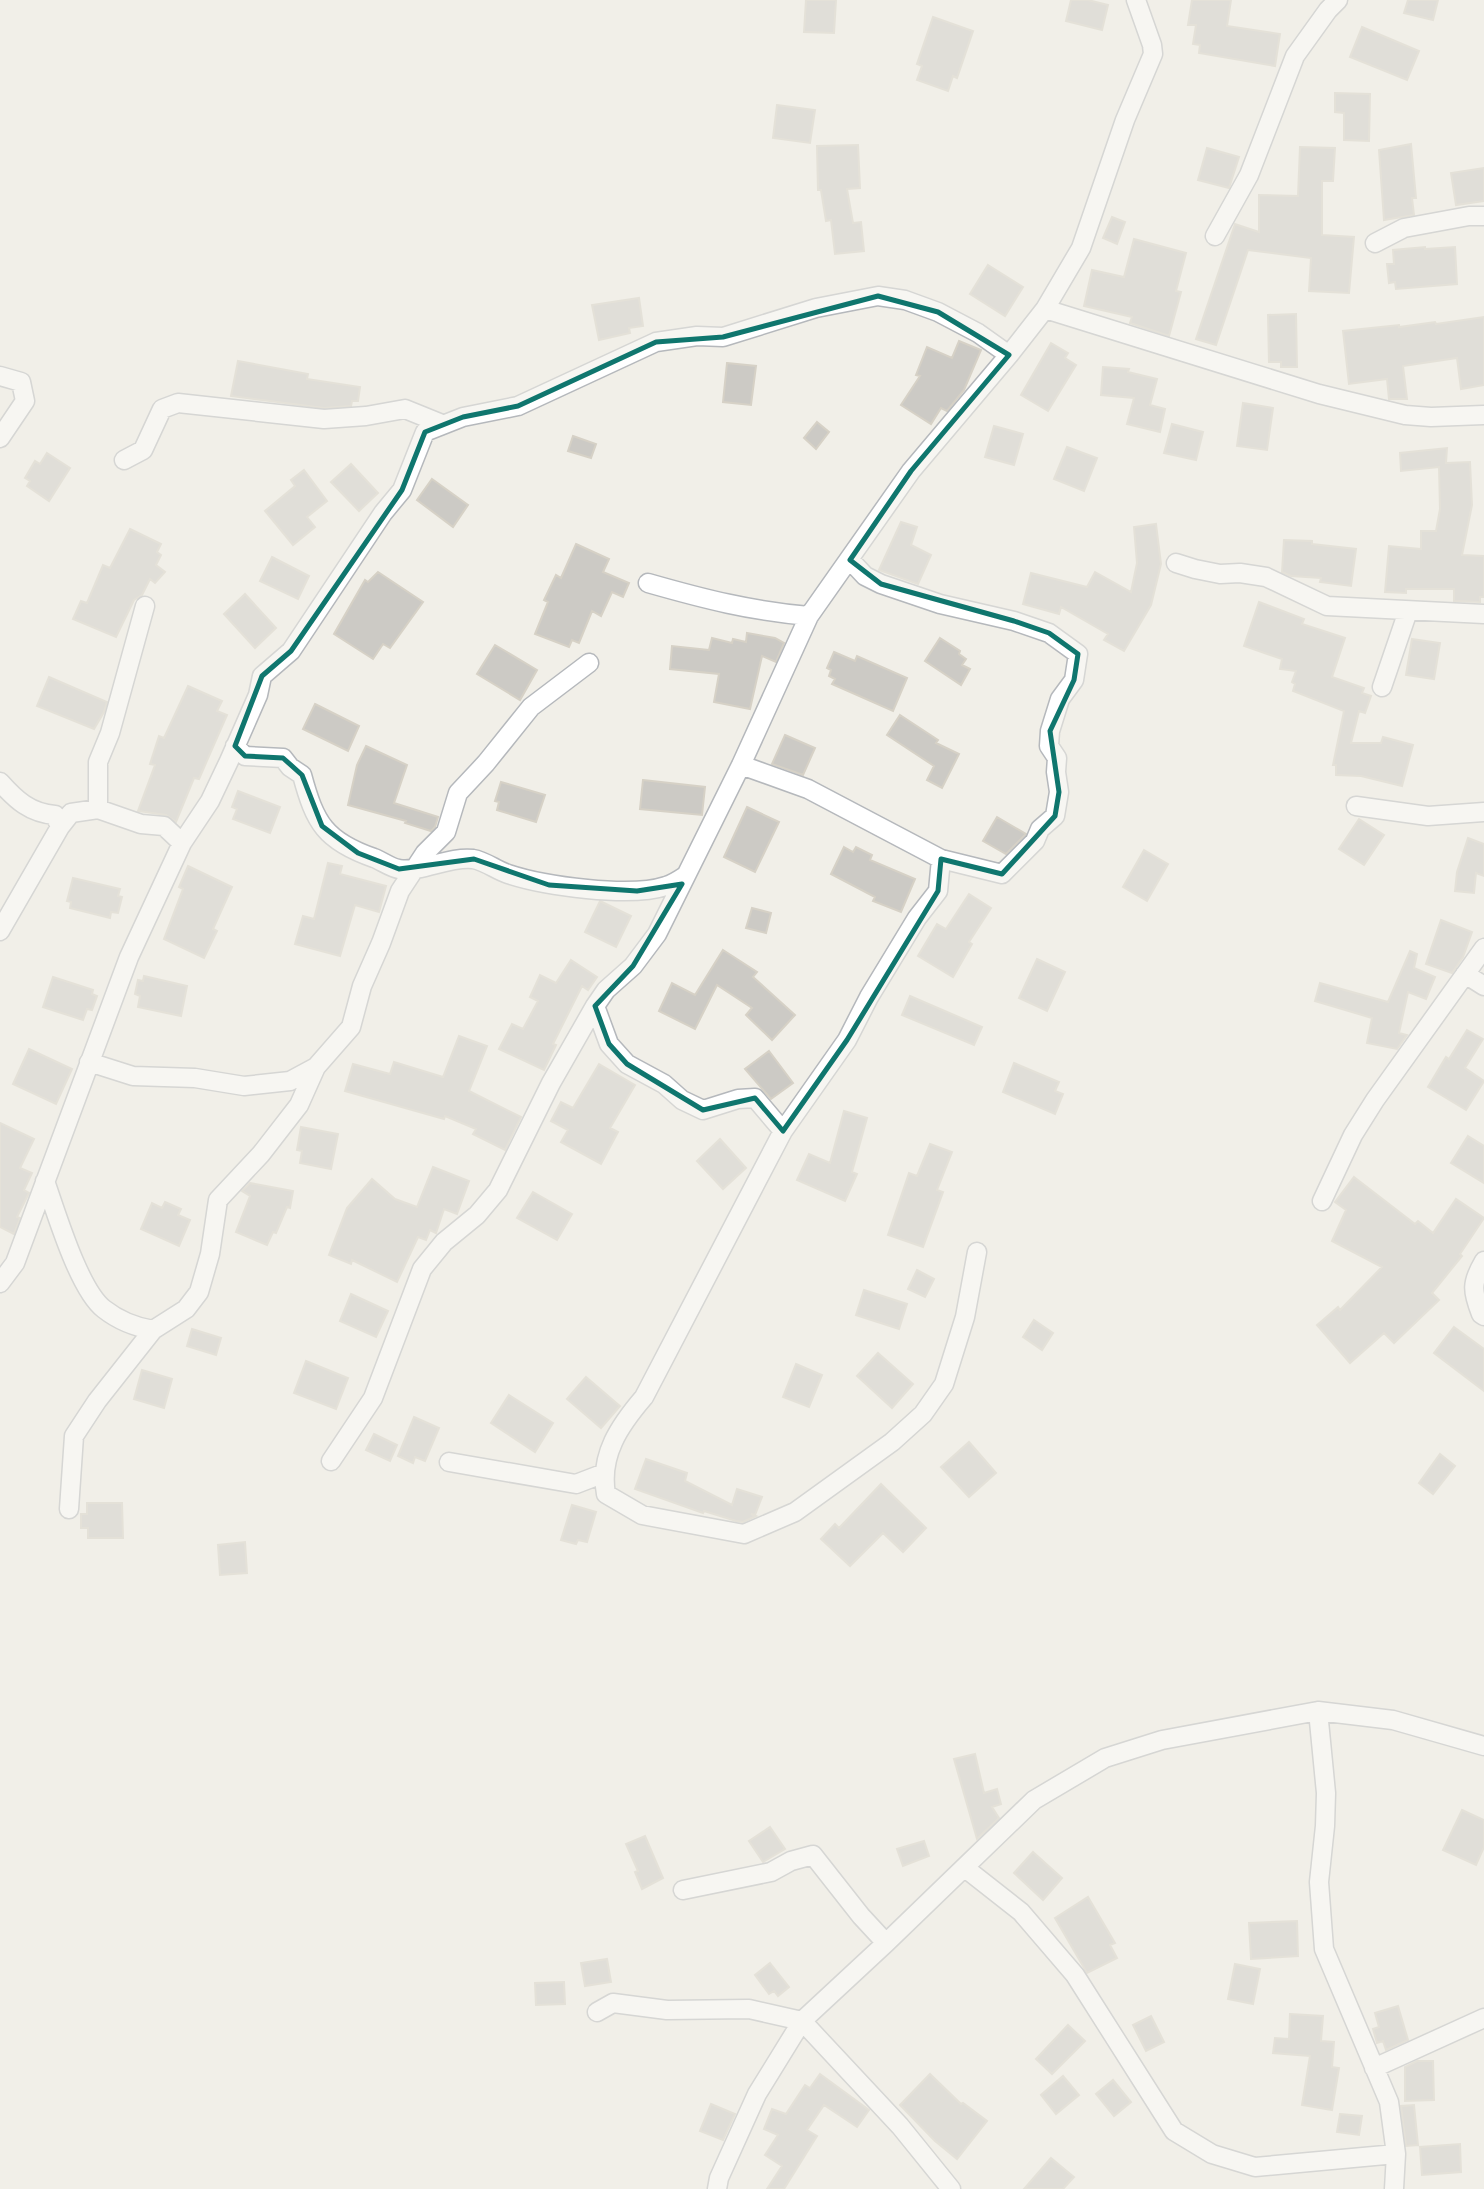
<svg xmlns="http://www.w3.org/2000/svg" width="1484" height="2189" viewBox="0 0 1484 2189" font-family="Signika,sans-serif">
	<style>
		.building { fill: #cccac5; stroke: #d6d1c6; stroke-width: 2 }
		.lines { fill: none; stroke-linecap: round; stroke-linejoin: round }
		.street-casing { stroke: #b5b8bc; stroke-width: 21 }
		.street { stroke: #fff; stroke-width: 18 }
		.marked { fill: none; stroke: #0f766e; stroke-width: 5; stroke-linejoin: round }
	</style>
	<rect width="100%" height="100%" fill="#f1efe8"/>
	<!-- building -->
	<path class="building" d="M806,0h30l-2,33 -30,-1z
		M1071,0h17l20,5 -6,25 -36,-9z
		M1192,0h39l-4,26 53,8 -5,32 -76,-13 1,-8 -7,-1 3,-19h-8z
		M1408,0h30l-5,20 -29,-7z
		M933,17l40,14 -16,47 -4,-2 -5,15 -31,-11 5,-14 -5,-2z
		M1362,27l57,24 -12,29 -57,-23z
		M1335,93l35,1 -1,47 -25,-1v-27l-9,-1z
		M777,105l38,5 -5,33 -37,-5z
		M1411,144l5,54h-4l2,17 -30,5 -5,-70z
		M858,145l2,43 -13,1 6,34 8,-1 3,29 -29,3 -4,-34 -5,1 -5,-31h-3l-1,-44z
		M1300,147l35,1 -2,33h-11v54l32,2 -5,56 -40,-2 2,-33 -63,-8 -32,95 -20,-6 39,-115 24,8v-37l39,1z
		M1207,148l32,9 -10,31 -31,-8z
		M1484,168v33l-28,4 -5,-32z
		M1112,217l13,5 -8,22 -14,-6z
		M1134,239l52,14 -10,38 5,1 -12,44 -39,-13 2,-6 -48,-11 8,-36 32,7z
		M1425,247v2l30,-2 2,37 -61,5 -1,-7 -6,1 -2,-19h7l-1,-14z
		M988,265l35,22 -18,29 -35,-22z
		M639,298l4,28 -14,2 1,5 -31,7 -7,-35z
		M1296,314l1,53h-16v-5h-12l-1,-47z
		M1484,317v68l-23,4 -4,-31 -54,8 4,33h-18l-2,-20 -38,5 -6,-53 56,-6v2l36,-5 1,2z
		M959,341l22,9 -17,40 -17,21 -6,-3 -10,16 -30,-19 19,-29 -4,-1 11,-28 25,11z
		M1051,343l17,10 -3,5 11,7 -28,46 -27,-16z
		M238,361l70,13 -1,5 53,8 -2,14h-6l-1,5 -27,2 -93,-12z
		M727,363l29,3 -5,39 -28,-3z
		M1103,367l26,2 -1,3 29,7 -7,26 15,4 -5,23 -33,-8 7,-26 -33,-3z
		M1243,403l30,5 -6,42 -30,-4z
		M817,422l12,10 -13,17 -12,-11z
		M1172,424l31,8 -7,28 -32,-7z
		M994,426l29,8 -9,31 -29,-8z
		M573,436l23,8 -5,14 -23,-7z
		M1067,447l30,11 -13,33 -30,-12z
		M1447,448l-1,15 24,-1 2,43 -10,50 22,1v41h-4v5l-26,-1v-12h-48v4l-21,-1 4,-46 32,3v-18h15l4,-22 -1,-42 -38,4 -1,-18z
		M47,453l23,15 -21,33 -22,-15 3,-5 -5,-3 10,-17 5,3z
		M351,464l27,29 -19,18 -28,-29z
		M304,470l23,31 -20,16 8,10 -22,18 -28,-34 30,-25 -4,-6z
		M432,479l36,26 -15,22 -36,-27z
		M901,522l16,5 -6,18 20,10 -13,29 -39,-14z
		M1156,524l5,40 -10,41 -27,46 -20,-11 4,-6 -47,-27 -2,7 -36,-10 8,-31 56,14 8,-15 36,20 6,-29 -3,-36z
		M130,529l31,15 -4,8 4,3 -5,10 9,7 -10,11 -5,-4 -8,16 -8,5 -18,37 -43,-18 8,-18 6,2 16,-38 7,3z
		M1284,540l28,1v3l44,5 -5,37 -31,-4 1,-4 -30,-2 -9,-4z
		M576,544l33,15 -6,13 26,11 -6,14 -11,-5 -11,24 -9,-5 -13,32 -7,-3 -3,7 -34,-13 13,-32 -4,-2 12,-25 5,3z
		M272,557l37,19 -11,23 -38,-18z
		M378,572l45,30 -33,46 -7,-4 -10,15 -39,-25 31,-54 3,2z
		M245,594l31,34 -21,20 -31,-34z
		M1259,602l45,17 -2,5 43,14 -13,39 32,11 -2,5 9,3 -6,17 -6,-2 -8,32h30l2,-6 30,8 -11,41 -41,-10 -25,-1v-10h-3l11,-54 -51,-20 2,-7 -3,-2 4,-11 -16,-2 2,-10 -38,-13z
		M747,633l28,5 9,5 -8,19 -14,-6 -12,53 -36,-7 5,-28 -49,-5 2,-23 37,4 3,-12 20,5 1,-4 13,3z
		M940,638l20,13 -1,3 7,5 -4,6 8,4 -9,16 -36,-24z
		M1412,639l28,4 -6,36 -28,-4z
		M495,645l42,25 -17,30 -43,-26z
		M834,652l21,9 2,-5 50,22 -14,33 -61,-27 3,-5 -6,-3 2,-6 -4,-2z
		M49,677l58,25 -3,10 -10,17 -57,-23z
		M188,686l34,15 -5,10 10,4 -28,64 -5,-1 -18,44 -10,-7 -28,-4 17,-46 -5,-1 9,-28 5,2z
		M315,704l44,22 -11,25 -45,-22z
		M900,715l38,25 -2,3 23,11 -17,34 -15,-8 7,-14 -47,-31z
		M785,735l30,13 -12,27 -31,-11z
		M366,746l41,19 -13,38 44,14 -3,10 -4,4 -26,-8 1,-2 -58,-16 9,-40z
		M643,780l62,7 -3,28 -62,-6z
		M501,782l44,13 -9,27 -39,-12 2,-8 -4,-1z
		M238,791l42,16 -10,26 -37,-14 4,-10 -5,-2z
		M747,807l32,15 -24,50 -31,-15z
		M997,817l29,17 -20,20 -23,-13z
		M1359,819l25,16 -20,30 -25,-16z
		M1468,838l16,6v32l-8,-3 -2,20 -19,-2 2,-19z
		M844,847l9,5 3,-5 16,8 -2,5 45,19 -14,33 -28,-11 2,-4 -44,-23z
		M1144,850l24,14 -21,37 -24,-14z
		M328,863l14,3 -2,8 46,12 -7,26 -24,-7 -15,51 -45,-12 8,-28 11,3z
		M188,866l44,21 -19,42 4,2 -13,27 -40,-19 19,-50 -4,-2z
		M73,878l47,11 -2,7 4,1 -4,16 -7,-1 -1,6 -40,-10 1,-6 -4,-1z
		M969,894l22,14 -22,34 3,2 -19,33 -35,-21 19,-32 9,5z
		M600,901l31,15 -15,31 -31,-15z
		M752,908l19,5 -5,20 -20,-5z
		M1441,920l31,12 -9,25 -11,16 -26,-9z
		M723,950l34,22 -4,5 42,38 -23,25 -26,-25 6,-7 -35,-23 -22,44 -36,-18 13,-28 23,12z
		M1410,951l7,3 -3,14 21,9 -9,22 -18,-7 -9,41 8,2 -10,14 -30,-6 5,-25 -57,-17 5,-18 68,19z
		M1037,959l28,13 -18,39 -28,-13z
		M571,960l26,17 -9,13 -6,-4 -29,58 3,1 -12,25 -45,-21 13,-25 11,5 15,-28 -8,-4 10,-22 16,8z
		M144,976l43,10 -6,30 -43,-9 2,-11 -5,-2 3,-14 5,1z
		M53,977l40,13 -1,4 5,2 -5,14 -5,-1 -4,11 -40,-13z
		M910,996l72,31 -8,18 -72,-30z
		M1467,1030l16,9 -18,29 19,13 -18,29 -38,-23 18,-30 3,2z
		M459,1036l28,10 -18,45 52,26 -16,33 -32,-16 3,-5 -31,-13 -1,3 -99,-28 8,-27 37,10 4,-12 49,15z
		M29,1049l43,20 -16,35 -43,-20z
		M769,1051l24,32 -22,16 -26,-30z
		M1014,1063l45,19 -4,9 8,3 -8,20 -52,-22z
		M599,1064l36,21 -25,43 8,4 -17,32 -40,-22 7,-12 -17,-9 10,-19 12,6z
		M844,1111l23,7 -15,54 5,2 -12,27 -48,-21 12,-26 21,9z
		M0,1123l34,16 -14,29 12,5 -8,17 5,3 -12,24 3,1 -6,16 -14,-7z
		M301,1127l37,7 -7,35 -31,-6 2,-12 -5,-1z
		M1468,1136l16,10v37l-33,-20z
		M720,1139l26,29 -23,21 -26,-28z
		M930,1144l22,8 -15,38 6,2 -20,55 -35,-12 21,-62 8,3z
		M433,1167l36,14 -12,33 -13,-5 -8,24 -6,-3 -4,10 -8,-3 -21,45 -45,-22 -1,4 -22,-9 18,-47 25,-29 23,20 22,8z
		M1354,1177l61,47 3,-3 15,12 23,-34 28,19 -24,36 2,2 -30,37 7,7 -45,43 -10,-10 -34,30 -33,-38 21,-18 2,3 42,-43 -50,-26 14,-31 -11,-8z
		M250,1183l43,8 -3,17 -3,-1 -11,26 -3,-1 -6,13 -31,-13 14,-36 -8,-5z
		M533,1192l39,22 -15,26 -40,-22z
		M165,1202l16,7 -3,6 12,5 -11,26 -38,-17 11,-26 10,5z
		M917,1270l17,9 -9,18 -17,-8z
		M864,1290l43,14 -8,25 -43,-14z
		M351,1294l37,17 -12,26 -36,-16z
		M1034,1320l19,13 -11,17 -19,-13z
		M1454,1327l30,22v42l-50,-38z
		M192,1329l29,9 -5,17 -29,-9z
		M878,1353l35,31 -21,24 -35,-32z
		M306,1361l42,17 -12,31 -42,-16z
		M796,1364l26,11 -13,32 -26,-10z
		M142,1370l30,9 -8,29 -30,-9z
		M586,1377l34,29 -19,22 -34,-29z
		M509,1395l44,28 -18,29 -44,-29z
		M414,1417l25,11 -14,33 -10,-4 -2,6 -15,-7z
		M374,1434l23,11 -7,16 -24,-11z
		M969,1442l27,31 -27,24 -28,-30z
		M1440,1454l15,12 -22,28 -14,-11z
		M646,1459l41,14 -2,8 47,24 5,-16 25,8 -7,18 -4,-1 5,2 -13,6 -7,-1 -32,-10 -1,2 -68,-24z
		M881,1484l45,44 -23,24 -20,-19 -33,33 -29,-27 14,-15 4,4z
		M87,1503h35l1,35h-35v-10h-7v-14h6z
		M572,1505l24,7 -9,30 -9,-2 -2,4 -15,-4z
		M245,1542l2,31 -27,2 -2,-30z
		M975,1754l9,39 13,-4 4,15 -9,3 7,11 -22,21 -23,-80z
		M1462,1810l22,10v27l-8,18 -33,-15z
		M770,1827l15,22 -22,13 -14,-21z
		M645,1836l18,42 -21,11 -7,-17 3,-1 -12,-27z
		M924,1841l5,15 -26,10 -6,-17z
		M1033,1852l29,26 -19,22 -29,-27z
		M1088,1897l27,46 -5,2 7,13 -30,15 -32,-55z
		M1297,1921l1,35 -47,3 -2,-36z
		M607,1959l4,23 -26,4 -4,-23z
		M770,1963l19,24 -11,9 -4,-5 -5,3 -14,-19z
		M1235,1964l25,5 -7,35 -25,-5z
		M564,1982l1,22 -29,1 -1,-22z
		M1398,2006l10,34 -22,10 -3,-9 -6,2 -4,-14 6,-2 -4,-14z
		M1290,2014l33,2 -2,25 13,1 -2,25 7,1 -7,42 -30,-5 8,-49 -37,-3 2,-15 14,1z
		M1151,2016l13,26 -18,9 -13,-26z
		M1068,2025l17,16 -33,33 -16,-15z
		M1417,2061h16l1,39 -29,1v-34z
		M820,2074l49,36 -12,17 -33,-22 -17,25 10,6 -33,53h-17l15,-23 -17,-11 13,-20 -14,-6 8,-20 14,5 19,-29 5,3z
		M930,2074l31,30 2,-1 24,18 -30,38 -22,-18 -35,-36z
		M1063,2076l16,19 -23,19 -15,-19z
		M1113,2080l18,22 -17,14 -18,-22z
		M711,2104l24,10 -12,26 -23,-9z
		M1414,2105l4,40 -12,1 -5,-40z
		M1340,2114l22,2 -3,19 -22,-3z
		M1460,2144l1,28 -39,3 -2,-28z
		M1051,2158l23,19 -11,12h-39z"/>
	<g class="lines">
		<!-- street casing -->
		<g class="street-casing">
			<path id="street" d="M1215,236l34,-61 46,-119 33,-46 10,-10
				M1375,243l29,-15 65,-12h15
				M1045,309l274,85 86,21 26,2 53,-2
				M0,376l21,6 4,19 -25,37
				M124,460l19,-10 19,-41 16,-6 146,16 42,-3 39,-7 37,15
				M850,560l15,16 16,8 59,20 74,17 35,12 29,21 -4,26 -14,19 -10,32 -1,15 8,12 -1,14 3,20 -4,24 -15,13 -5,12 -33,33 -61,-15
				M1176,563l19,6 25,5 20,-1 26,4 61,29 157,8
				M648,583c56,16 103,28 161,33
				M1382,687l26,-76
				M235,746l10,10 38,2 7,9 12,8c13,48 23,66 72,83 8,3 17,10 25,11 22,4 50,-13 74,-10 12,2 23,11 35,15 36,12 122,24 158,12 7,-2 13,-6 19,-10
				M741,765l67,24 133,70 -3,32 -21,27 -48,79 -22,43 -64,91 -139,266c-24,28 -45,58 -38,97l36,21 102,19 51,-22 97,-70 31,-28 21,-30 21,-67 12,-65
				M0,782c16,18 30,31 55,33l5,12
				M1356,806l72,10 56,-4
				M98,809v-47l12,-29 35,-127
				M0,931l60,-104 11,-14 27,-4 43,15 23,2 18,17
				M1465,974l19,12
				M595,1006l14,38 18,20 37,20 18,16 21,10 35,-11 17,-1 28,33
				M89,1062l44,14 62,2 49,8 46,-5 26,-14 35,-40 11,-41 19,-43 19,-52 25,-38 21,-21 12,-39 28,-30 45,-56 58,-44
				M45,1181c11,31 34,109 59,128 14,11 31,18 49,21l33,-21 13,-17 11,-38 8,-54 43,-46 38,-49 17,-38
				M1322,1201l31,-66 22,-35 109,-152
				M1484,1261c-13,22 -12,30 -3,53l3,2
				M0,1283l15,-20 114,-306 53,-114 28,-42 19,-40 29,-66 4,-19 29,-25 92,-138 19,-23 23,-58 38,-15 55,-11 138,-64 41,-6 26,1 93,-29 62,-12 27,4 33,12 40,21 31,22
				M331,1461l42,-63 49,-129 22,-27 33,-27 21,-25 53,-107 44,-77 11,-16 27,-24 24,-32 84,-169 68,-149 102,-145 98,-116 36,-46 36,-61 44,-128 28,-66 -1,-9 -16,-45
				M449,1462l127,22 26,-10
				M69,1509l5,-73 23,-35 56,-71
				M1318,1711l8,82 -1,33 -6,56 5,67 65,153 7,52 -2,35
				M965,1868l56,44 54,63 99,156 38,23 43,13 141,-13
				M683,1890l88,-18 20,-11 22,-6 48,61 25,27
				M597,2012l16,-9 54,7 82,-1 53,12 98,105 51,63
				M1374,2068l110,-50
				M717,2189l2,-11 38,-84 45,-73 84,-78 148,-143 71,-42 57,-18 156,-29 75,9 91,26"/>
		</g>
		<!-- street -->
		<use href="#street" class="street"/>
	</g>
	<!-- marked area -->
	<path d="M0 0H1484V2189H0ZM878,296l60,16 71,43 -98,116 -61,89 31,24 133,37 35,12 29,21 -4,26 -24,51 9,61 -4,24 -53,58 -61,-15 -3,32 -91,149 -64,91 -28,-33 -52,12 -76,-46 -18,-20 -14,-38 38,-40 49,-82 -45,7 -88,-6 -75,-26 -75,10 -41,-16 -36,-27 -20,-51 -19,-17 -38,-2 -10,-10 27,-70 29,-25 111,-161 23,-58 38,-15 55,-11 138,-64 67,-5z" fill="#f1efe8" fill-opacity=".55" fill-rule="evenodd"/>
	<path class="marked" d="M878,296l60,16 71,43 -98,116 -61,89 31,24 133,37 35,12 29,21 -4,26 -24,51 9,61 -4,24 -53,58 -61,-15 -3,32 -91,149 -64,91 -28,-33 -52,12 -76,-46 -18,-20 -14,-38 38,-40 49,-82 -45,7 -88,-6 -75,-26 -75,10 -41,-16 -36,-27 -20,-51 -19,-17 -38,-2 -10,-10 27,-70 29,-25 111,-161 23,-58 38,-15 55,-11 138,-64 67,-5z"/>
</svg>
